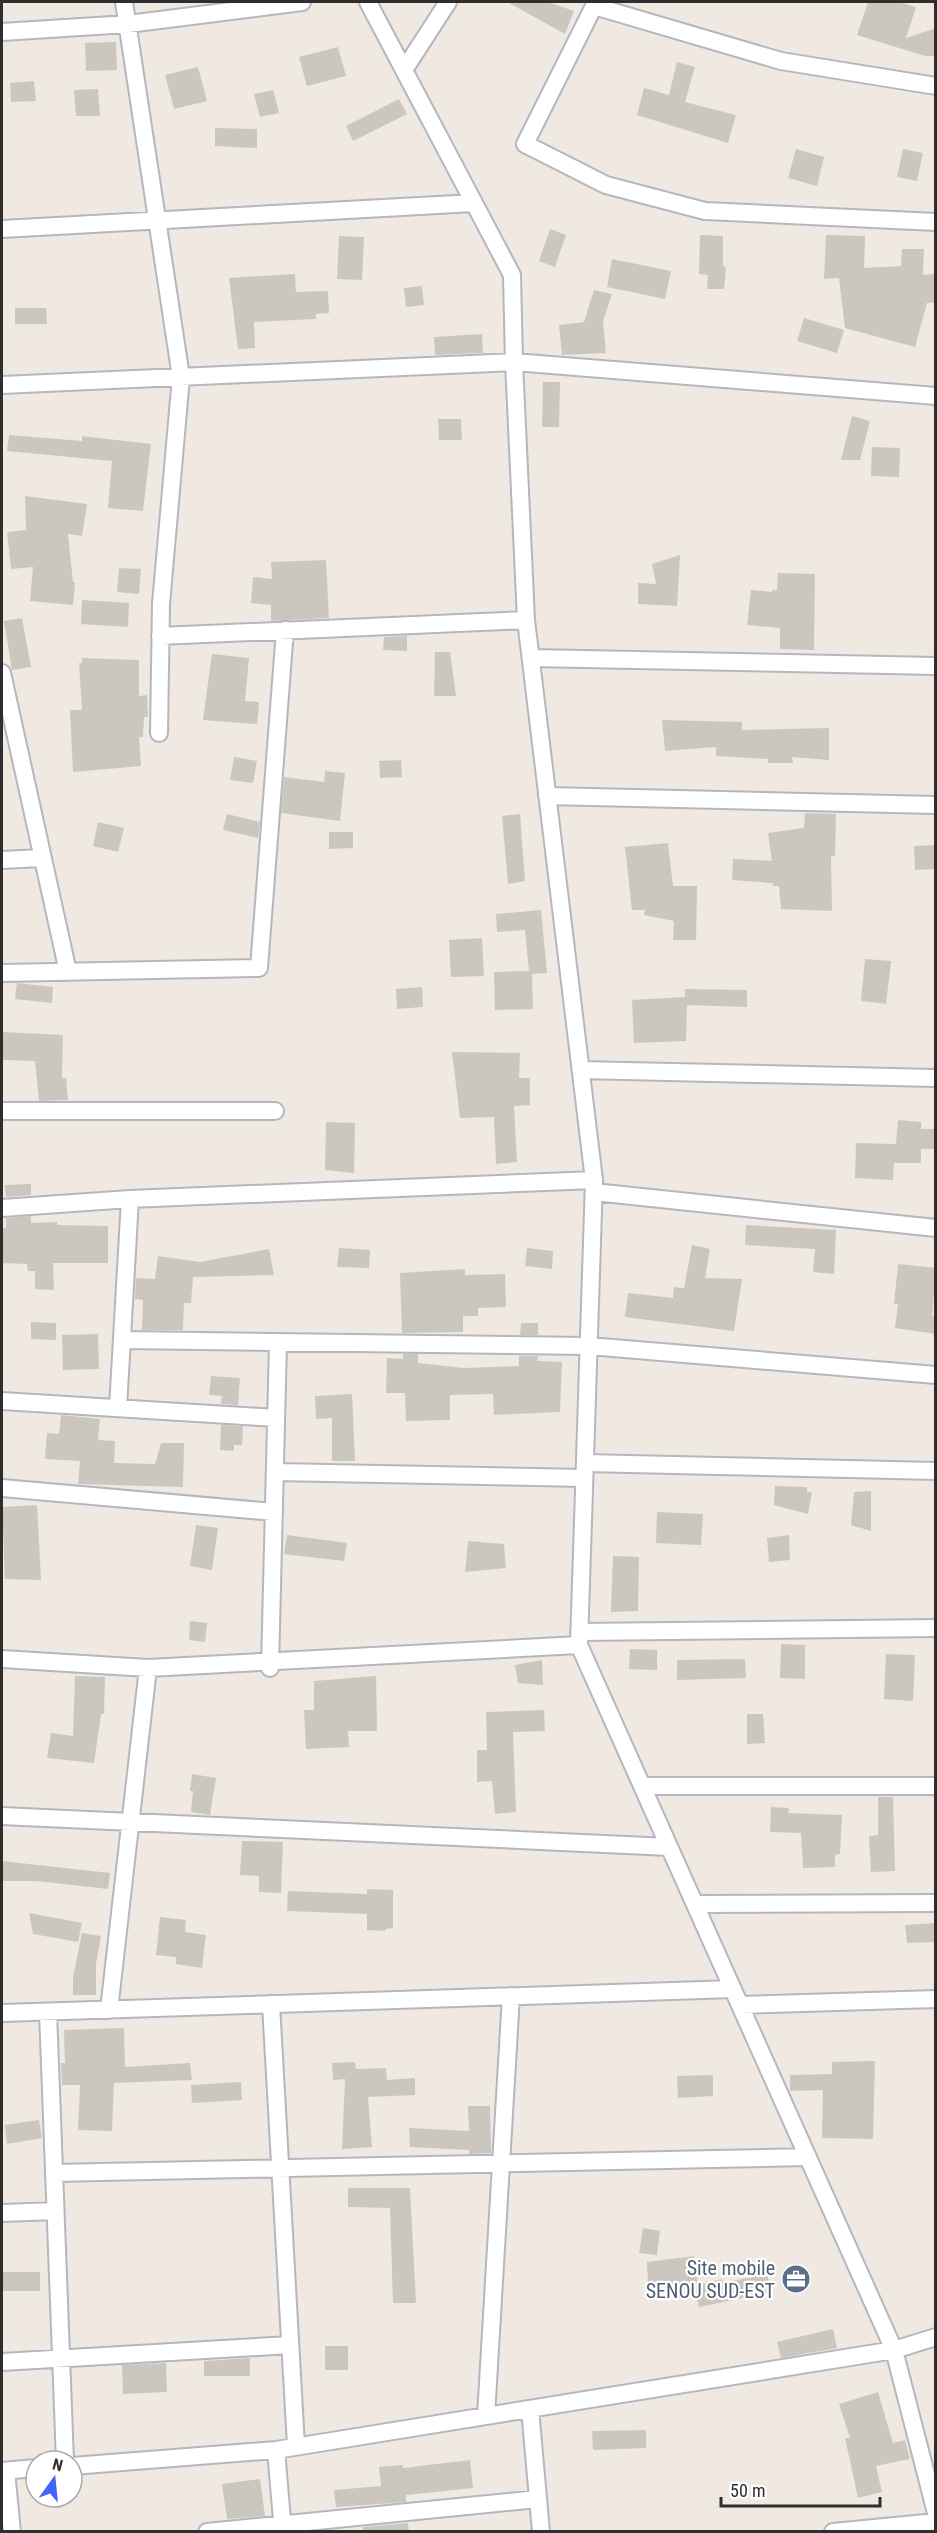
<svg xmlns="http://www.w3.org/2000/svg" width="937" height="2533" viewBox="0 0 937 2533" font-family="'Roboto Condensed',sans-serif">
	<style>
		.building { fill: #cbc7bf }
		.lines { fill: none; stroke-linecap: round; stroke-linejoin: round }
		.minor-casing { stroke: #b4b7c1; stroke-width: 20 }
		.minor { stroke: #fff; stroke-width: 16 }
		.labels { text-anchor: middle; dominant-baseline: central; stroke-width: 4.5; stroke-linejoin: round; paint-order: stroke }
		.service-label { font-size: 20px; fill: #4e5e75; stroke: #fff; text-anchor: end }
	</style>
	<rect width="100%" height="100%" fill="#efe9e1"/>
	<!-- building -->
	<path class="building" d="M507,2h41l26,9 -9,23z
		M868,2h31l17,5 -10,31 30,-10v28h-11l-68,-21z
		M116,42l1,28 -31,1 -1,-28z
		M338,47l8,29 -39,10 -8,-29z
		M677,62l18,5 -10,35 51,13 -8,28 -91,-28 7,-27 25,7z
		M198,67l9,34 -33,8 -9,-34z
		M34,81l2,20 -25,1 -1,-19z
		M98,89l2,27h-24l-2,-26z
		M273,90l6,23 -19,4 -6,-23z
		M399,99l8,15 -54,27 -7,-15z
		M215,128l42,1v19l-42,-2z
		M796,149l28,8 -7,29 -29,-8z
		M903,149l20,4 -6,28 -20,-4z
		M550,229l16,6 -11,32 -16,-6z
		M700,235l23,1v30l3,1 -2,22h-17l1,-14 -9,-1z
		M826,235l39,1 -1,32 37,-2 1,-17h22l-1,26 13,-1v28l-9,1 -12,44 -70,-19 -6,-50 -15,1z
		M339,236l25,1 -2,43 -25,-1z
		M612,259l59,12 -6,28 -58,-12z
		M295,274l1,18 32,-1 1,22 -13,1v5l-62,3 1,26 -17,1 -9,-71z
		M422,286l2,19 -18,2 -2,-19z
		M594,290l18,4 -9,27 3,32 -44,2 -3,-30 25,-3z
		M15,308h31l1,16h-32z
		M804,318l40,12 -7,23 -40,-12z
		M482,334l1,19 -48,2 -1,-18z
		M543,382h17l-1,45h-17z
		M852,416l18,5 -10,39h-19z
		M438,419h23l1,21h-23z
		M9,435l73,6v-5l69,8 -8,67 -35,-3 4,-47 -105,-10z
		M872,447l28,1 -1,29 -28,-1z
		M25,496l62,8 -5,32 -14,-2 5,48 2,1 -2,22 -43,-4 3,-34 -22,2 -4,-37 19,-2z
		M680,555l-3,51 -39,-2v-21l18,1 -4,-20z
		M326,560l3,58 -58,3v-16l-20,-2 2,-26 19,2 -1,-17z
		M119,568l22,1 -2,25 -22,-2z
		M778,573l37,1 -1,76 -34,-1v-21l-33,-3 4,-35 21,2v-2h5z
		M82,600l47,3 -1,24 -47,-3z
		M22,618l9,49 -19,3 -8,-49z
		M407,636v15l-24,-1 1,-13z
		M435,652h15l6,44h-22z
		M212,654l37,4 -4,43 14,1 -2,22 -54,-4z
		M82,658l57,2v36l8,-1 1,22h-4l-1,20h-4l2,29 -68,6 -3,-62h12l-3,-47h3z
		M662,720l80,2v8l87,-2v32l-37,-3 1,6h-25v-4l-52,-3v-9l-51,4z
		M234,757l23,4 -4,22 -23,-3z
		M401,760l1,17 -22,1 -1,-17z
		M325,771l20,2 -5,48 -59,-8 3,-36 40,5z
		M805,813l31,1 -1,42h-4l1,55 -51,-2 -2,-23h-6v-3l-41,-3 1,-21 39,2 -4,-28 36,-5z
		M227,814l33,8 -2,16 -35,-8z
		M520,814l5,67 -17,3 -6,-68z
		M98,822l26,6 -6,24 -25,-6z
		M329,832h24v16l-24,1z
		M668,843l5,43h24l-1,54h-23l1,-19 -30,-6 1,-5h-13l-7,-63z
		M936,845v24l-21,1 -1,-24z
		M541,910l6,63 -15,1 1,35 -38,1 -1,-38 35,-1 -4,-41 -28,2 -1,-18z
		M482,938l2,38 -33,1 -2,-37z
		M865,959l26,2 -5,43 -25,-3z
		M17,983l36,4 -1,16 -37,-4z
		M422,987l1,20 -26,2 -1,-20z
		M685,989l62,1v17l-60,-2 -1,36 -52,2 -2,-43 53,-3z
		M2,1032l61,3 -1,43h4l2,22 -29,1 -4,-40 -33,-1z
		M452,1052l68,1 -1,25h11v27l-16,1 3,56 -21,2 -2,-47 -34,1z
		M898,1120l23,2v7h15v20h-15v14h-27l-1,17 -38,-2 1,-35 40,1z
		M326,1122l29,1 -1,50 -29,-3z
		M31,1184v11l-25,2 -1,-12z
		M31,1216v7l26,-1v3l51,1v37h-55l1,27 -19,-1v-18h-7l-1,-7 -25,-1v-35h4v-10z
		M746,1225l90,5 -2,44 -21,-2 2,-23 -70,-4z
		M692,1245l18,4 -5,29 37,1 -8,52 -109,-14 3,-24 45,5 1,-11 10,1z
		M339,1248l31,2 -1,18 -32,-1z
		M527,1248l26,3 -1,18 -27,-3z
		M269,1249l5,26 -81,2 -2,26h-7l-1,27h-41l1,-30 -8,-1 1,-21 19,1 3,-23 42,6z
		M898,1264l38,4 -4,48 4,1v17l-41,-6 3,-24h-4z
		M465,1269v6l40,-1 1,33 -28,1v8h-15v16l-61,1 -2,-60z
		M31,1322l25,1v17l-25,-1z
		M521,1323h17v12h-18z
		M98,1334l1,35 -36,1 -1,-35z
		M403,1354h15v9l46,5 55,-2v-10h19l-1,5 25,1 -2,50 -66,3 -1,-21 -43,1v25l-44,1 -1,-28h-19l1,-35 16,1z
		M211,1376l29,2 -2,27 -17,-1 1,-8 -13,-1z
		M352,1394l3,67h-23v-43l-16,1 -1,-23z
		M61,1415l39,4 -2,21 17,1 -1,22 41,1 6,-21h23l-1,44 -105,-3 2,-23 -35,-2 2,-26 12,1z
		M221,1425l22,1 -1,19h-8v6l-14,-1z
		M775,1486l32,1v5h5l-4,22 -34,-9z
		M871,1491v40l-20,-6 3,-33z
		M37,1505l4,75 -36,-1 -3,-72z
		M657,1512l46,2 -2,31 -45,-2z
		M196,1525l22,3 -6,42 -22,-4z
		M287,1535l60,8 -3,18 -60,-7z
		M789,1535l1,25 -21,2 -2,-24z
		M468,1541l36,3 2,24 -41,4z
		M613,1556l26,1 -1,54 -27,1z
		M190,1621l17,2 -2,19 -16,-2z
		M781,1644l24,1v34l-25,-1z
		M630,1649l27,1v20l-28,-1z
		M886,1654l29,1 -2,46 -29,-2z
		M745,1659l1,19 -69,2v-20z
		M542,1660l1,25 -25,-2 -3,-18z
		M75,1676l30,1 -1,37h-3l-7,49 -47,-5 4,-25 22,3z
		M376,1676l1,55h-29l1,16 -43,2 -2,-39h10v-29z
		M544,1710l1,21 -32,1 3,80 -21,2 -3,-33 -15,1v-32h10l-1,-38z
		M747,1714h16l2,29 -18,1z
		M192,1774l24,4 -6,37 -19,-3 2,-21h-3z
		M878,1797h15l2,74 -24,1 -2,-36 9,-1z
		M771,1807l18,1 -1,5 54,2 -2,39 -5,1v12l-32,1 -2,-35 -31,-1z
		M242,1841l41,1 -2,51 -22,-1v-16l-19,-1z
		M2,1861l108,12 -2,16 -72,-8h-34z
		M367,1889l26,1v38l-8,1v2l-18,-1v-16l-80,-3 1,-20 79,3z
		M29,1913l53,10 -4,19 -45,-8z
		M160,1917l26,3 -1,12 21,3 -4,33 -26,-4v-7l-20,-2z
		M936,1923v19l-29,1 -2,-18z
		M82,1933l19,3 -5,28v31h-23v-18z
		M124,2028l1,39 65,-4 2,17 -78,3 -2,48 -34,-1 2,-45h-18l-1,-22h4l-1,-33z
		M875,2061l-2,78 -51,-1 1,-48 -33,1v-16l42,-1v-12z
		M355,2062l1,7 30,-1 1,12 28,-2v17l-47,2 4,50 -30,2 3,-70 -12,1 -1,-17z
		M713,2075v21l-35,2 -1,-22z
		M241,2082l1,18 -50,3 -1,-18z
		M468,2106h22l1,47 -22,1v-4l-59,-3 -1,-19 60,3z
		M39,2120l3,18 -35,6 -2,-19z
		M348,2188h62l6,115h-23l-3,-95 -42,-1z
		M643,2228l17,3 -3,24 -18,-2z
		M694,2256l4,28 -50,2 -1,-24z
		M2,2272h38v19h-38z
		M767,2274l4,18 -72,15 -5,-21 28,-7 1,4z
		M833,2329l4,19 -56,10 -4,-16z
		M325,2346h23v24h-23z
		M250,2358v18h-46v-15z
		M166,2363l1,29 -44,2 -1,-29z
		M878,2392l15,51 12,-3 5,19 -34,7 6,26 -24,6 -13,-60h5l-11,-34z
		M646,2430v18l-53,2 -1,-19z
		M470,2460l3,28 -67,7v7l-70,5 -2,-17 47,-4 -2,-19 24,-2v3z
		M260,2479l5,37 -38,3 -5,-35z
		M408,2523l1,9h-46v-5z"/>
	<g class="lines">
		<!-- minor casing -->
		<g class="minor-casing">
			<path id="minor" d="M124,2l57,375 -20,227 -2,129
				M368,2l144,273 2,87 12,258 68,560
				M596,2l-71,142 81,41 99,26 231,11
				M594,6l187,55 155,25
				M2,32l126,-8 174,-22
				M404,70l44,-68
				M2,229l472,-26
				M2,385l512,-23 422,34
				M160,636l366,-16
				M531,658l405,8
				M2,673l66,299
				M547,796l389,9
				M2,860l40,-2
				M2,973l257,-5 26,-338
				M581,1070l355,8
				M2,1111h273
				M594,1192l342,36
				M2,1208l128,-9 464,-19 -15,465 315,705 42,163
				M122,1340l467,6 347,29
				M2,1401l274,17
				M118,1408l12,-209
				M585,1463l351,8
				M275,1472l309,6
				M2,1488l272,24
				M579,1632l357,-4
				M2,1659l146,9 431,-23
				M270,1668l8,-326
				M642,1786h294
				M2,1816l667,31
				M695,1904l241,-1
				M271,2004l25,442
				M740,2005l196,-6
				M109,2010l39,-342
				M48,2012l17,449
				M2,2013l731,-24
				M54,2173l754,-16
				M2,2213l53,-2
				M2,2362l288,-17
				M530,2409l11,123
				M486,2416l25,-420
				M276,2450l7,82
				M72,2466l204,-16 618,-100 42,-13
				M2,2471l34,-3
				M6,2471l6,61
				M207,2532l331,-33
				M833,2532l103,-10"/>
		</g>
		<!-- minor -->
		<use href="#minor" class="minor"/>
	</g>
	<!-- icons -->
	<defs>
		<g id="office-disc" transform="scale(1.5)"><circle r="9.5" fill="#5c6f8a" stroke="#fff"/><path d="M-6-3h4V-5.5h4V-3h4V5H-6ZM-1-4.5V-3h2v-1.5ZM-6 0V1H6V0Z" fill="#fff"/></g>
	</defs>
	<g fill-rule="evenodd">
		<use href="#office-disc" x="796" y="2279"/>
	</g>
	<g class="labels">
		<!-- service labels -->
		<g class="service-label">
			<text x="775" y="2268">Site mobile<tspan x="775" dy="23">SENOU SUD-EST</tspan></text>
		</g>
	</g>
	<!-- border -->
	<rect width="937" height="2533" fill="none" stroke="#2e2e2e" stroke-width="6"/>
	<!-- north arrow -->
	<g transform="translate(54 2479) rotate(15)"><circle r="28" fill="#ffffff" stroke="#ababab" stroke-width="1.5"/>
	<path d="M0-4.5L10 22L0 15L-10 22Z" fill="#4264fb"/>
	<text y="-9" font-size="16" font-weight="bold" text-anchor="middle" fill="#2e2e2e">N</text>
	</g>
	<!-- scale -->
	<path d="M721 2497v9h159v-9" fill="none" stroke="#2e2e2e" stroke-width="3"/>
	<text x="730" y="2497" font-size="18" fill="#2e2e2e" stroke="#ffffff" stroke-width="4.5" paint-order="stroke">50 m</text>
</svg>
